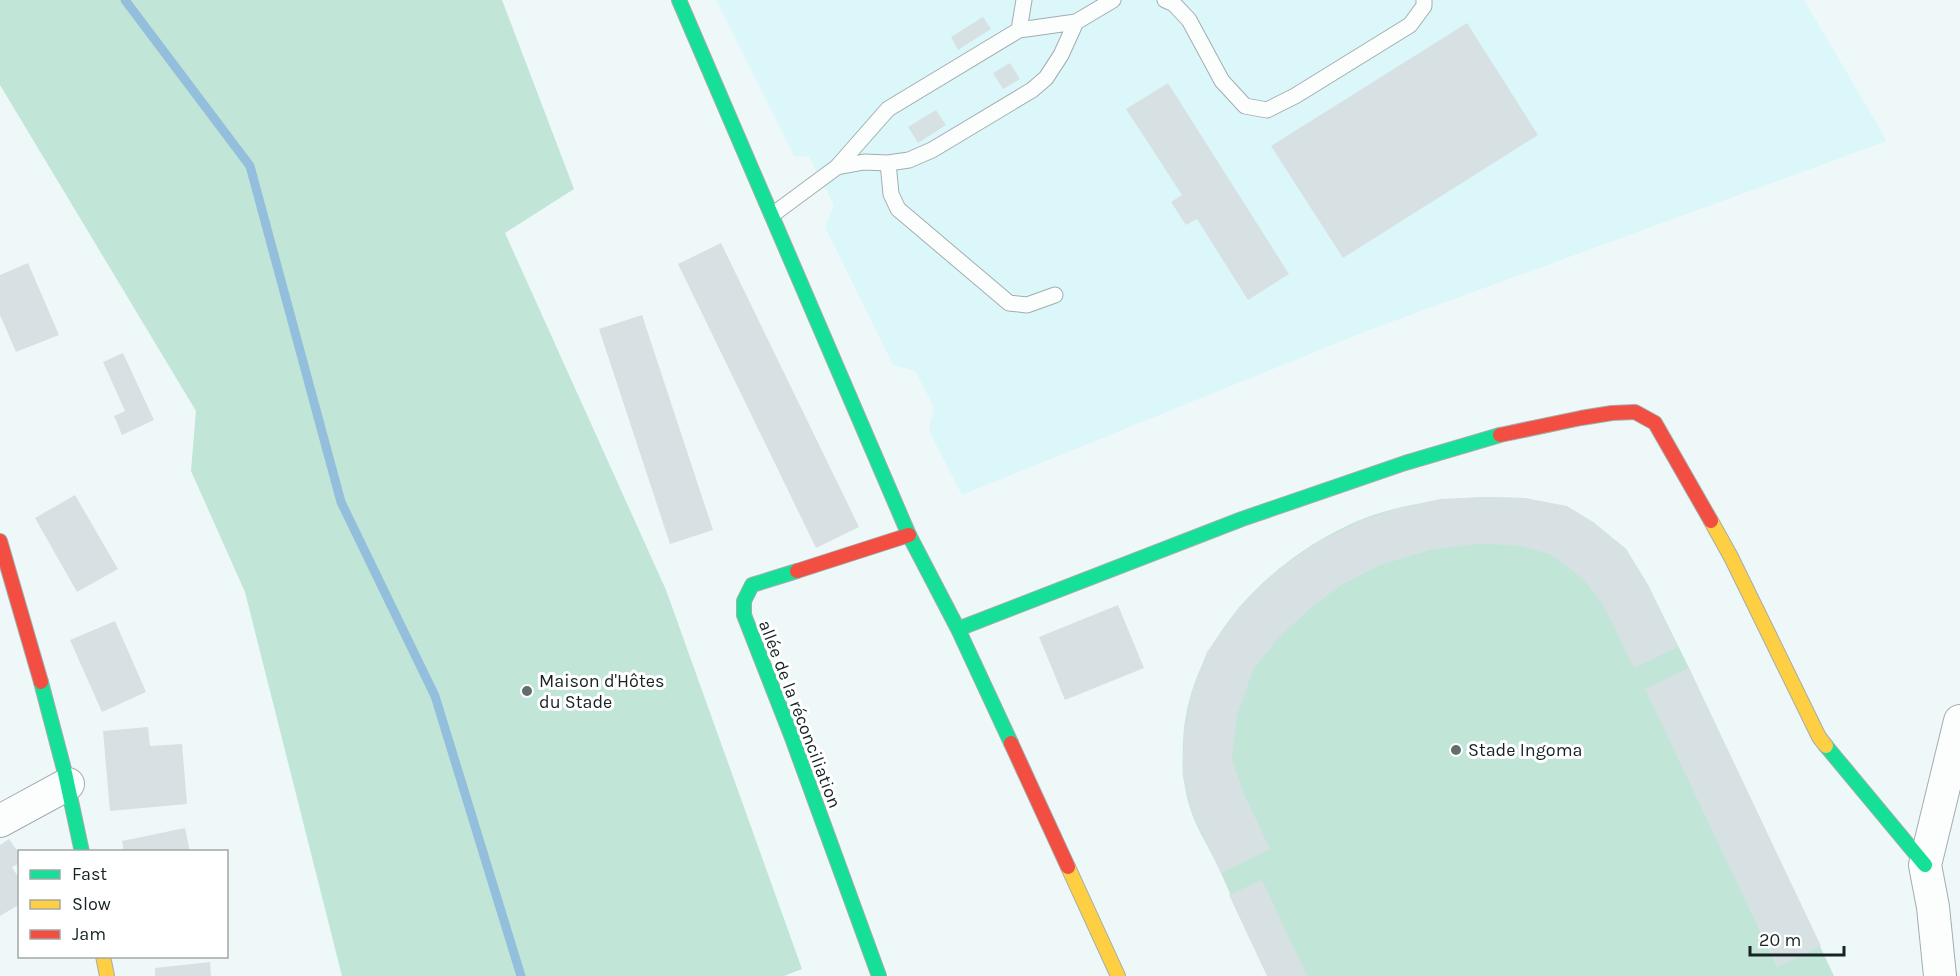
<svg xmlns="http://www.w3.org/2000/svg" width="1960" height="976" viewBox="0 0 1960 976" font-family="Karla,sans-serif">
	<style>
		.built { fill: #dcf7fa }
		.green { fill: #c1e5d7 }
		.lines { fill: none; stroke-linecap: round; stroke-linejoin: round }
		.stream { stroke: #94bfdc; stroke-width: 9 }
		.building { fill: #d7e1e4 }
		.lane-casing { stroke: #a3adae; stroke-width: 17 }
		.street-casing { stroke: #a3adae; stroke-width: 34 }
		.fast-casing { stroke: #a3adae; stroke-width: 16 }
		.slow-casing { stroke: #a3adae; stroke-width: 16 }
		.jam-casing { stroke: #a3adae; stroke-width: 16 }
		.lane { stroke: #fcfefe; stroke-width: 15 }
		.street { stroke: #fcfefe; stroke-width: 32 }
		.fast { stroke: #16e098; stroke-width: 14 }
		.slow { stroke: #ffcf43; stroke-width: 14 }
		.jam { stroke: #f24e42; stroke-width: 14 }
		.poi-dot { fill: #626d6e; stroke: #fff; stroke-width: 2 }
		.labels { text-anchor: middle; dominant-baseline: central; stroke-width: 6; stroke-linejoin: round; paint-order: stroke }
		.poi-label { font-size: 18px; fill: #162223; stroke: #fff; text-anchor: start }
		.street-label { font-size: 18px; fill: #162223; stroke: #fff }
	</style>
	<rect width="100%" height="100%" fill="#eef8f9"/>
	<!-- built -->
	<path class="built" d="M716,0h1088l83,141 -518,189 -407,165 -33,-64 5,-24 -19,-36 -22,-6 -68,-138 9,-22 -25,-48 -15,-1z"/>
	<!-- green -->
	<path class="green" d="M0,0h502l72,189 -69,44 161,357 136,379 -18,7h-442l-97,-384 -54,-121 5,-60 -196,-326z
		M1485,497l40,1 68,24 33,27 22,36 41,83 145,308h-566c-16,-34 -32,-68 -47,-103 -9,-21 -23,-41 -30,-62 -4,-11 -6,-24 -8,-35 -1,-11 0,-22 0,-32 3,-102 87,-186 177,-224 40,-16 82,-21 125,-23z"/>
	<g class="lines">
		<!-- stream -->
		<path class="stream" d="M125,0l125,166 91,336 94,194 86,280"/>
	</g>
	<!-- building -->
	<path class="building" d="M983,17l8,12 -33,21 -7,-13z
		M1467,23l71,112 -195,123 -72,-112z
		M1010,63l10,16 -17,10 -10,-16z
		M1168,83l121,191 -41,26 -51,-81 -11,6 -15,-23 11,-7 -56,-86z
		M936,110l10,15 -28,18 -10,-16z
		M721,243l138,284 -43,21 -138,-284z
		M28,263l31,72 -43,17 -16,-37v-40z
		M642,315l71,215 -43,14 -71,-215z
		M123,353l31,67 -32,15 -8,-19 11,-5 -22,-49z
		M75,495l43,74 -41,23 -42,-74z
		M1485,497l40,1 42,8 26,16 33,27 22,36 30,62 -44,21 -30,-62 -21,-27 -33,-25 -35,-9 -38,-1 -47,6 -50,15 -37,19 -30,22 -35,32 -25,32 -16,46 -5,43 11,33 27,57 -49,24 -30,-62 -8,-38 1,-46 8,-36 15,-39 32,-45 41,-39 38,-26 42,-21 39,-13 41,-9z
		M1118,605l26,63 -79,32 -26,-63z
		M115,621l31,71 -44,20 -32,-72z
		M1689,668l132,278 -44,21 -132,-278z
		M148,727l2,19 32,-2 5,60 -77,7 -7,-80z
		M185,828l5,24h-66l-2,-11z
		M9,839l11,16v8l-8,4 8,13v24l-20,12v-71z
		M1262,880l45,96h-40l-38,-81z
		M210,962l1,14h-56v-8z"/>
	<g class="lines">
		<!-- lane casing -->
		<g class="lane-casing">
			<path id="lane" d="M1165,0l9,4 15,16 33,61 23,25 22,4 28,-14 115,-71 14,-19v-6
				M1019,30l57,-8
				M888,163l3,31 7,15 111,94 18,2 28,-10
				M837,167l51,-58 131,-79 5,-30
				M772,215l65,-48 27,-5 24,1 21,-3 23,-10 100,-60 14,-12 15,-23 15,-33 37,-22"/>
		</g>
		<!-- street casing -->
		<g class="street-casing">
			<path id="street" d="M0,821l68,-37
				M1940,976l-7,-69 -8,-42 35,-144"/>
		</g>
		<!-- fast casing -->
		<g class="fast-casing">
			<path id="fast" d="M679,0l230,535 49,94 53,114
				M797,571l-45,14 -8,16v14l47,120 88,241
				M958,629l284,-110 163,-56 95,-28
				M41,682l24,91 17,79
				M1826,746l99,119"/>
		</g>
		<!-- slow casing -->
		<g class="slow-casing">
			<path id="slow" d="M1711,521l20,36 88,180 7,9
				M1068,867l50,109
				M103,956l4,20"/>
		</g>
		<!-- jam casing -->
		<g class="jam-casing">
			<path id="jam" d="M1500,435l81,-17 31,-5 23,-1 20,11 56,98
				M0,541l41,141
				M797,571l112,-36
				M1011,743l57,124"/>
		</g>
		<!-- lane -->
		<use href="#lane" class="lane"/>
		<!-- street -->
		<use href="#street" class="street"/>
		<!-- fast -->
		<use href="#fast" class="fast"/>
		<!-- slow -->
		<use href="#slow" class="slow"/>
		<!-- jam -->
		<use href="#jam" class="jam"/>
	</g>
	<!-- markers -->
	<g class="poi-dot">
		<circle cx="527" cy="691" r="6"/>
		<circle cx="1456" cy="750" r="6"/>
	</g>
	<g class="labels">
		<!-- poi labels -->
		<g class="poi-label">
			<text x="539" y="681">Maison d'Hôtes<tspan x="539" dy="21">du Stade</tspan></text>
			<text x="1468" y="750">Stade Ingoma</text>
		</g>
		<!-- street labels -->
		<g class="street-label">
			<text transform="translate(800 714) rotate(69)">allée de la réconciliation</text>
		</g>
	</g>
	<!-- legend -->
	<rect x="18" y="850" width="210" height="108" fill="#ffffff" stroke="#a2a7a7" stroke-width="1.5"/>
	<rect x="30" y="870" width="30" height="9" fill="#16e098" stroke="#a2a7a7" stroke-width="1.5"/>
	<text x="72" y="880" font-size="18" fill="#162223">Fast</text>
	<rect x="30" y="900" width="30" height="9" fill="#ffcf43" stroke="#a2a7a7" stroke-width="1.5"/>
	<text x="72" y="910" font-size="18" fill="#162223">Slow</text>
	<rect x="30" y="930" width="30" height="9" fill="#f24e42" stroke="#a2a7a7" stroke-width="1.5"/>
	<text x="72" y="940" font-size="18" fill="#162223">Jam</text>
	<!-- scale -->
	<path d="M1750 946v9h94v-9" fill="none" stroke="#162223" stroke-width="3"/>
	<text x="1759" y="946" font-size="18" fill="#162223" stroke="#ffffff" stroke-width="4.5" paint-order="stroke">20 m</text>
</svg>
